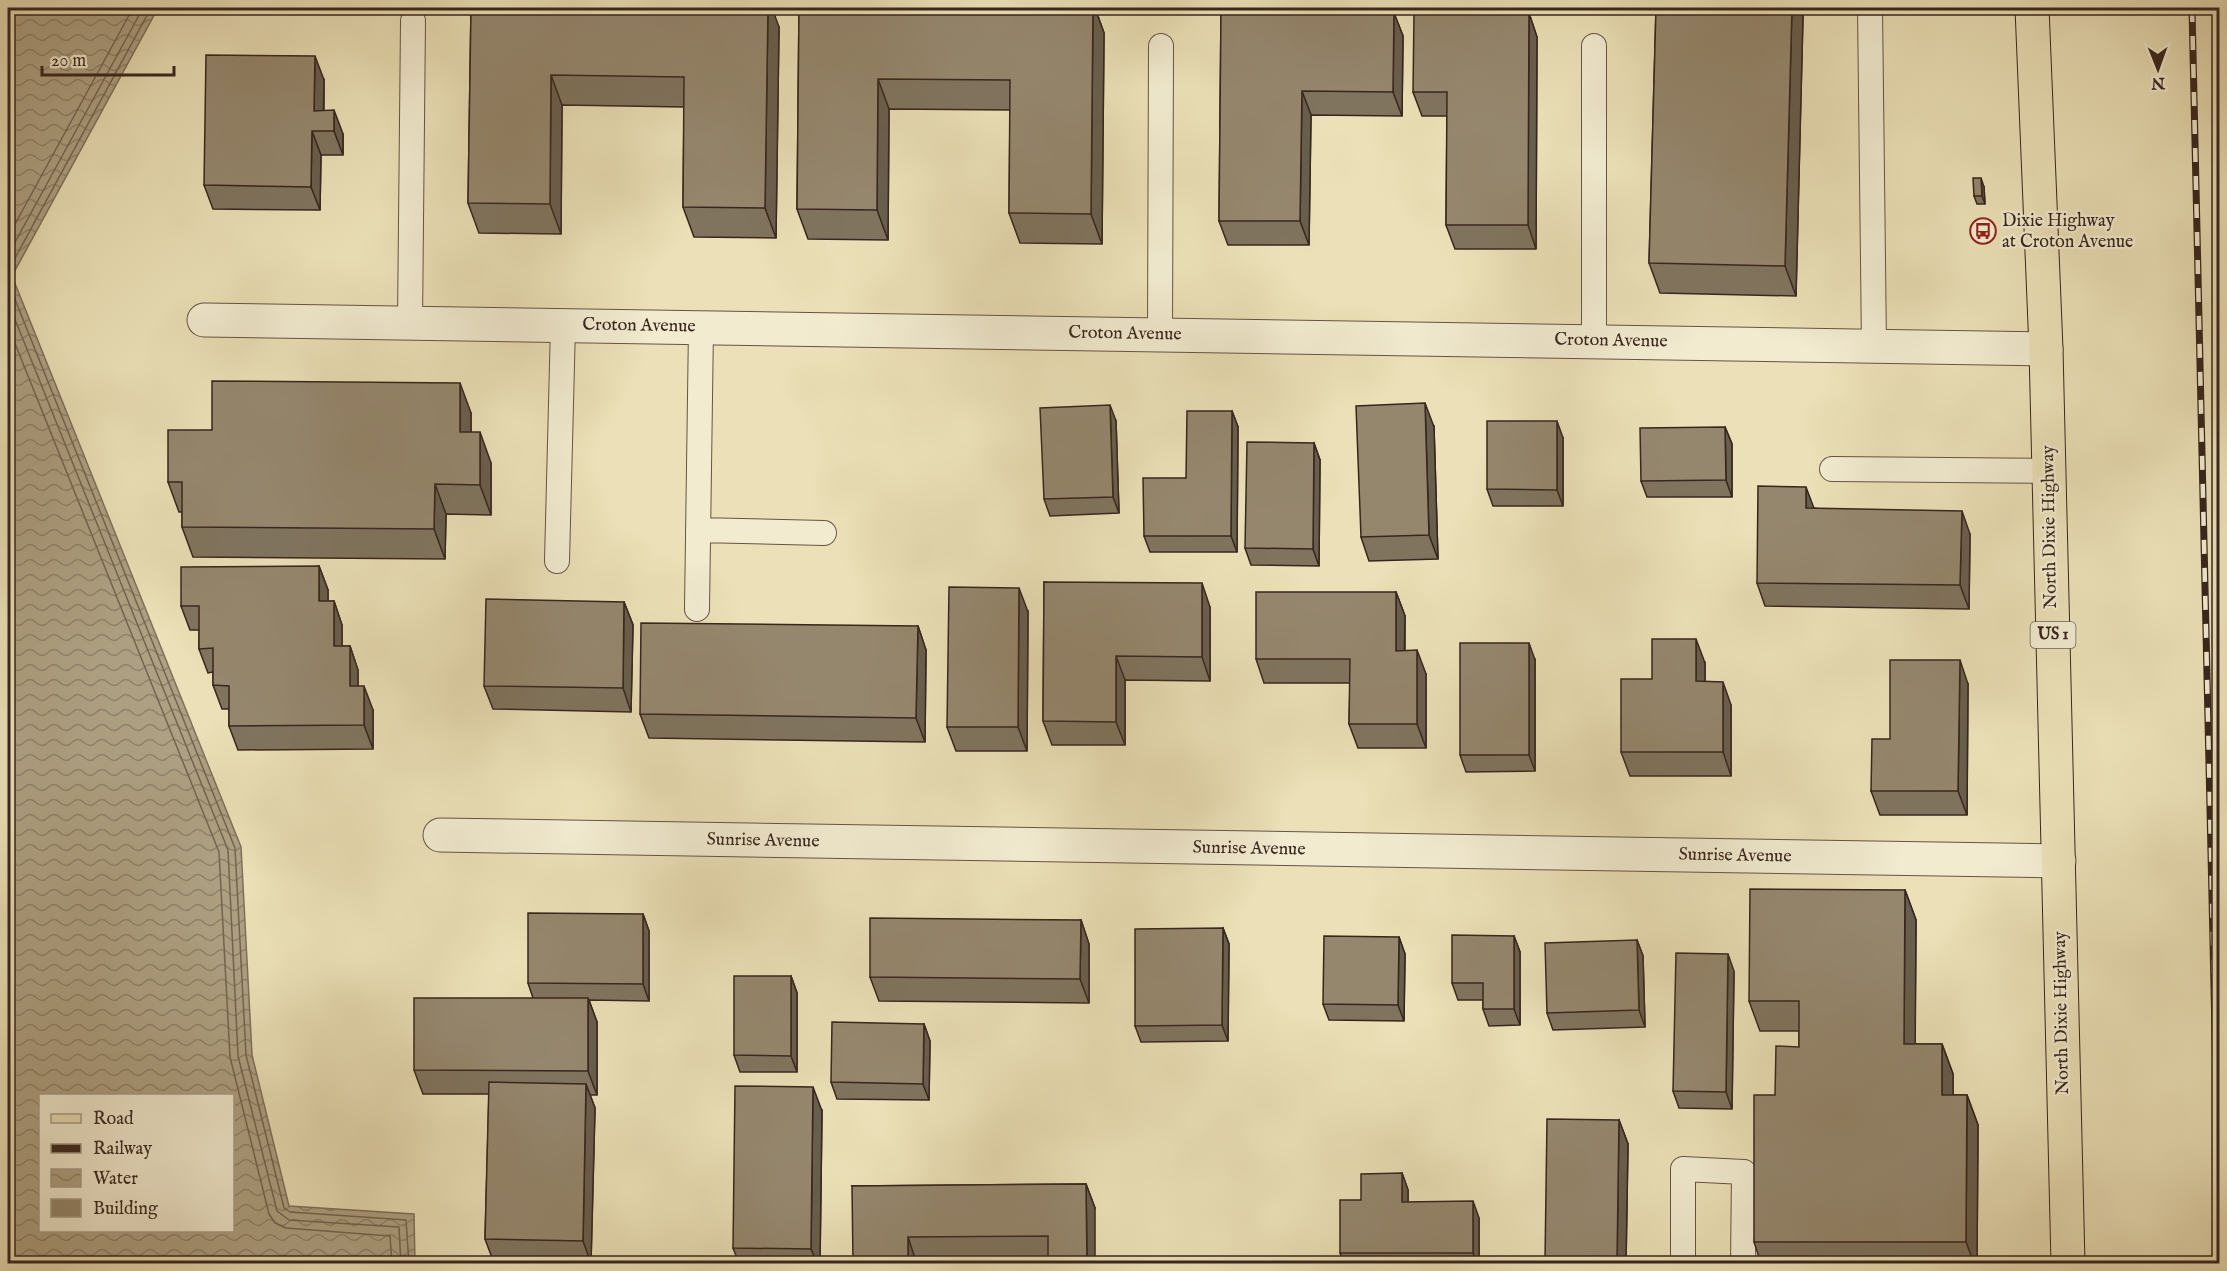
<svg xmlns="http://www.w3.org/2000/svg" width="2227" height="1271" viewBox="0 0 2227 1271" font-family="'IM FELL English',serif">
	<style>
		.water { fill: url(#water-waves); stroke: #7f705b; stroke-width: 1.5; fill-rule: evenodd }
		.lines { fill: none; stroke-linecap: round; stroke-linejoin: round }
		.shore { stroke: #736450; stroke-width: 1.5 }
		.service-casing { stroke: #655444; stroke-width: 26 }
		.minor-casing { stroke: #655444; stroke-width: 35 }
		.primary-casing { stroke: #38261e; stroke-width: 35 }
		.service { stroke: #f2ebd0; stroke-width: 24 }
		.minor { stroke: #f2ebd0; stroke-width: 33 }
		.primary { stroke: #ebe0b7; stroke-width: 33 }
		.rail-casing { stroke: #38261e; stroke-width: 7 }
		.rail { stroke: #f2ebd0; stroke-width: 4.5; stroke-dasharray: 14; stroke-linecap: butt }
		.wall { fill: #80745f; stroke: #38261e; stroke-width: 1.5 }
		.shaded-wall { fill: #685e4d; stroke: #38261e; stroke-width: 1.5 }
		.building { fill: #95876e; stroke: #38261e; stroke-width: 1.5 }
		.labels { text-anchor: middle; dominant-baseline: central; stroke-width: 4.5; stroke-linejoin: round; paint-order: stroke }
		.shield { fill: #f2ebd0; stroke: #706153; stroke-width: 1.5 }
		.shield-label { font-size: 16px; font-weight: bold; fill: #38261e }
		.poi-label { font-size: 18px; fill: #38261e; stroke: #f2ebd0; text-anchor: start }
		.street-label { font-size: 18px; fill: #38261e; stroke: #f2ebd0 }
	</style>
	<defs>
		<pattern id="water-waves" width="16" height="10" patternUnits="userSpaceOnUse" patternTransform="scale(1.5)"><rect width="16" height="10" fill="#aea183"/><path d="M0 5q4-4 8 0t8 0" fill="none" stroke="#8f836b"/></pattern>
	</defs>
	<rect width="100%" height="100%" fill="#ebe0b7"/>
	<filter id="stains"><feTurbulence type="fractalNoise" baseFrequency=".00333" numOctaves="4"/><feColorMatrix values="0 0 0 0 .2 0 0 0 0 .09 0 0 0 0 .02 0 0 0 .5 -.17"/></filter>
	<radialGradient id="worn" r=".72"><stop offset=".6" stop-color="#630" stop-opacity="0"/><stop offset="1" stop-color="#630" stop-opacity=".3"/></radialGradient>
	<!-- water -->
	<path class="water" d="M8,8h150l-146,268 229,571 11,208 37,151 125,8 1,49h-407zM40,1096h192v134h-192z"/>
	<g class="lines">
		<!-- shore -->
		<path class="shore" d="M8,237l125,-229
			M8,255l135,-247
			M8,271l143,-263
			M8,282l227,566 11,207 38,153 6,4 116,8 3,44
			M8,302l220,548 10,206 39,155 12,9 110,7 2,37
			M8,326l211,526 11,205 39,157 6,9 11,5 104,8 2,28"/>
		<!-- service casing -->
		<g class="service-casing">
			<path id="service" d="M1870,8l4,338
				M410,323l3,-302
				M1160,335l1,-289
				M1594,341v-295
				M1832,469l217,2
				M698,530l126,3
				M557,561l6,-236
				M697,609l4,-282
				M1683,1264v-95l61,3 -1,92"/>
		</g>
		<!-- minor casing -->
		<g class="minor-casing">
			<path id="minor" d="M204,320l1842,29
				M440,835l1619,26"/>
		</g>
		<!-- primary casing -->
		<g class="primary-casing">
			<path id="primary" d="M2032,8l14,341 22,915"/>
		</g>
		<!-- service -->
		<use href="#service" class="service"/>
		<!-- minor -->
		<use href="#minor" class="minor"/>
		<!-- primary -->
		<use href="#primary" class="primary"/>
		<!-- rail casing -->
		<g class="rail-casing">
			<path id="rail" d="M2192,8l28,1246"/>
		</g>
		<!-- rail -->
		<use href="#rail" class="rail"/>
	</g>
	<!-- wall -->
	<path class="wall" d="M471,8l308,19 -3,211 -82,-1 -11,-30 1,-100 -122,-2 -1,129 -82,-1 -11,-30z
		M799,8h296l9,25 -2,211 -82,-1 -11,-30 1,-103 -121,-1 -1,131 -80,-1 -11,-30z
		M1656,8h144l3,8 -7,280 -136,-3 -11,-30z
		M1221,11l173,2 9,23 -1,80 -91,-1 -2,130h-81l-9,-24z
		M1529,13l8,24 -1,212h-81l-9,-24 1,-109h-25l-9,-24z
		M324,80v31l19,23v21h-22l-1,55 -107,-1 -9,-24z
		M1984,187l1,17h-8l-3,-8z
		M1232,411l6,16 -1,125h-87l-6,-16 42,-58z
		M471,413v19l20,31v52l-45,-1 -1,45 -252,-2 -11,-30v-15h-3l-11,-30 44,-52z
		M1116,421l3,92 -69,3 -6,-17z
		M1434,427l4,132 -69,2 -8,-24z
		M1725,427l7,17v53h-85l-6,-16z
		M1563,438v68h-70l-6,-17z
		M1314,443l6,17 -1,106 -68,-1 -6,-17z
		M1814,508l156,26 -1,75 -204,-3 -8,-23z
		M319,566l9,24v11h6l8,24v21h8l8,24v16l15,24v39l-135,1 -9,-24v-17h-7l-9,-24v-13l-5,1 -9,-24v-19h-9l-9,-24z
		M1044,582l166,25v74l-85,-1v65h-73l-9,-24z
		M1396,592l9,24v34l21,24v74h-68l-9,-24 1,-41h-86l-8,-24z
		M624,602l9,23 -2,87 -138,-3 -9,-23z
		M1028,612l-1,139h-71l-9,-24z
		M918,626l8,24 -1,92 -276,-4 -9,-24z
		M1535,660v111l-69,1 -6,-17z
		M1705,663v18l26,24v71h-101l-9,-24z
		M1968,684l-1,131h-87l-9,-24 19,-52z
		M1905,890l11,30 -1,124h27l11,30v21h14l11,30 -1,138h-216l-7,-21 21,-147 24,-48v-16h-39l-11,-30z
		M643,914l6,17v70l-60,-1 8,22v73h-7l5,13 -4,155h-97l-9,-24 4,-145h-66l-9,-24 119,-72 -5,-15z
		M1081,920l8,24v59l-210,-2 -9,-24z
		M1223,928l6,16 -1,97 -87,1 -6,-16z
		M1514,936l6,16v73l-31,1 -6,-17v-9h-25l-6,-17z
		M1399,937l6,17 -1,67 -75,-1 -6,-16z
		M1637,940l6,16 2,71 -92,3 -6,-17z
		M1734,971l-2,138 -53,-1 -6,-17z
		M791,976l6,17v79h-57l-6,-17z
		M924,1024l6,17 -1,59 -92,-1 -6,-17z
		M822,1111l-2,152h-81l-6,-15z
		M1619,1120l9,24 -2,119h-81v-2z
		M1402,1173l6,17v12l71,16v45h-135l-4,-10 21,-53z
		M1086,1184l9,24 -47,52 -132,1 -64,-75z"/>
	<!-- shaded-wall -->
	<path class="shaded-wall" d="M768,8h4l7,19 -3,211 -11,-30z
		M1093,8h2l9,25 -2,211 -11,-30z
		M1792,8h8l3,8 -7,280 -11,-30z
		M1394,13l9,23 -1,80 -9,-24z
		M1529,13l8,24 -1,212 -8,-24z
		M315,56l9,24 -1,51 -9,-20z
		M551,75l11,30 -1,129 -11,-30z
		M878,79l11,30 -1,131 -11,-30z
		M1302,91l9,24 -2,130 -9,-24z
		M334,110l9,24v21l-9,-24z
		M312,131l9,24 -1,55 -9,-23z
		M1981,178l3,9 1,17 -3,-8z
		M460,383l11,30v49l-11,-30z
		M1425,403l9,24 4,132 -9,-24z
		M1110,405l6,16 3,92 -6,-16z
		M1232,411l6,16 -1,125 -6,-16z
		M1557,421l6,17v68l-6,-16z
		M1725,427l7,17v53l-6,-17z
		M480,432l11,31v52l-11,-30z
		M1314,443l6,17 -1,106 -6,-17z
		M435,484l11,30 -1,45 -11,-30z
		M1806,487l9,24 -9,-3z
		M1962,511l8,23 -1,75 -9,-24z
		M319,566l9,24v35l-9,-24z
		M1202,583l8,24v74l-8,-24z
		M1019,588l9,24 -1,139 -9,-24z
		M1396,592l9,24 -1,58 -8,-23z
		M334,601l8,24v44l-8,-23z
		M624,602l9,23 -2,87 -8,-24z
		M918,626l8,24 -1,92 -9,-24z
		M1696,639l9,24v42l-9,-24z
		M1529,643l6,17v111l-6,-16z
		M350,646l8,24v40l-8,-24z
		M1417,650l9,24v74l-9,-24z
		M1116,656l9,24v65l-9,-23z
		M1960,660l8,24 -1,131 -9,-24z
		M1723,682l8,23v71l-8,-24z
		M364,686l9,24v39l-9,-24z
		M1905,890l11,30 -1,154 -11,-30z
		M643,914l6,17v70l-6,-17z
		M1081,920l8,24v59l-9,-24z
		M1223,928l6,16 -1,97 -6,-16z
		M1514,936l6,16v73l-6,-16z
		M1399,937l6,17 -1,67 -6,-16z
		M1637,940l6,16 2,71 -6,-17z
		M1728,954l6,17 -2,138 -6,-17z
		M791,976l6,17v79l-6,-16z
		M588,998l9,24v73l-9,-24z
		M924,1024l6,17 -1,59 -6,-16z
		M1942,1044l11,30v51l-11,-30z
		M586,1084l9,24 -4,155 -8,-22z
		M813,1087l9,24 -2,152h-3l-6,-14z
		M1967,1095l11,30 -1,138h-3l-8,-21z
		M1619,1120l9,24 -2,119h-9z
		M1402,1173l6,17v28l-6,-16z
		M1086,1184l9,24v55h-8z
		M1473,1201l6,17v45h-2l-4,-10z
		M908,1237l8,24v2h-8z"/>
	<!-- building -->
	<path class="building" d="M471,8h297l-3,200 -82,-1 1,-130 -133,-2 -1,129 -82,-1z
		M799,8h294l-2,206 -82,-1 1,-133 -132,-1 -1,131 -80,-1z
		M1656,8h136l-7,258 -136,-3z
		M1221,11l173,2 -1,79 -91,-1 -2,130h-81z
		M1414,13h115l-1,212h-82l1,-133h-34z
		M206,55l109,1 -1,55 20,-1v21h-22l-1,56 -107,-2z
		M1973,178h8l1,18h-8z
		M212,381l248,2v49h20v53l-45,-1 -1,45 -252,-2v-45h-14v-52h44z
		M1425,403l4,132 -68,2 -5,-131z
		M1110,405l3,92 -69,2 -4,-91z
		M1187,411h45l-1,125h-87l-1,-58h43z
		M1487,421h70v69l-70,-1z
		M1725,427l1,53 -85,1 -1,-53z
		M1247,442l67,1 -1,106 -68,-1z
		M1758,486l48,1v21l156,3 -2,74 -203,-2z
		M319,566v35h15v45h16v40h14v39l-135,1v-40l-16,-1v-37l-14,1v-43h-18v-39z
		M1044,582l158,1v74l-86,-1v66l-73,-1z
		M949,587l70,1 -1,139h-71z
		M1256,592h140v59l21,-1v74h-68l1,-65h-94z
		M486,599l138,3 -1,86 -139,-2z
		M641,623l277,3 -2,92 -276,-4z
		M1652,639h44v42l27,1v70h-102v-73h31z
		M1460,643h69v112h-69z
		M1890,660h70l-2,131h-87l1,-52h18z
		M1750,889l155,1 -1,154h38v51h25l-1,147h-212v-147h21l1,-49 23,1v-46h-50z
		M528,913l115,1v70l-115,-1z
		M870,918l211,2 -1,59 -210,-2z
		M1223,928l-1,97 -87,1v-97z
		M1452,935l62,1v73h-31v-26h-31z
		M1324,936l75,1 -1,68 -75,-1z
		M1637,940l2,70 -92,3 -2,-70z
		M1676,953l52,1 -2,138 -53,-1z
		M734,976h57v80l-57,-1z
		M414,998h174v73l-174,-1z
		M832,1022l92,2 -1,60 -92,-2z
		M489,1082l97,2 -3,157 -98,-2z
		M735,1086l78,1 -2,162 -78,-1z
		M1547,1119l72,1 -2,143 -72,-2z
		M1402,1173v29l71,-1v52h-133v-53h21v-26z
		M1086,1184l1,79h-39v-27l-140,1v26h-55l-1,-77z"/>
	<!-- icons -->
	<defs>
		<g id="bus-ring" transform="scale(1.35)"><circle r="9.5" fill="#f2ebd0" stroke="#8f2418" stroke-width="1.5"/><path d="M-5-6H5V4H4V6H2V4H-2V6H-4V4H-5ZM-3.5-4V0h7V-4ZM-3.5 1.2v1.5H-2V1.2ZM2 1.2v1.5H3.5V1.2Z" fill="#8f2418"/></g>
	</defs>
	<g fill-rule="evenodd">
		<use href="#bus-ring" x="1983" y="231"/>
	</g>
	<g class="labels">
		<!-- shield labels -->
		<rect class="shield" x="2030.5" y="622" width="45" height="26" rx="4.5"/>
		<g class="shield-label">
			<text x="2053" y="635">US 1</text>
		</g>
		<!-- poi labels -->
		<g class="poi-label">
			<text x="2002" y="221">Dixie Highway<tspan x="2002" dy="21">at Croton Avenue</tspan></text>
		</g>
		<!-- street labels -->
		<g class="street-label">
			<text transform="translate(639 326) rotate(1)">Croton Avenue</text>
			<text transform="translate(1125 334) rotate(1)">Croton Avenue</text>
			<text transform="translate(1611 341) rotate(1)">Croton Avenue</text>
			<text transform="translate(2050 527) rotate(-91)">North Dixie Highway</text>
			<text transform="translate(763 841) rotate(1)">Sunrise Avenue</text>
			<text transform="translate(1249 849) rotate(1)">Sunrise Avenue</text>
			<text transform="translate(1735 856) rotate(1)">Sunrise Avenue</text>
			<text transform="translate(2062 1013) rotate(-91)">North Dixie Highway</text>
		</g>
	</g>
	<!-- margin -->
	<rect width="2227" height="1271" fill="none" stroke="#ebe0b7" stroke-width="30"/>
	<rect x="9" y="9" width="2209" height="1253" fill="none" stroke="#38261e" stroke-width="3"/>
	<rect x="15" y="15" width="2197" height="1241" fill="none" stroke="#38261e" stroke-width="1.5"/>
	<!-- legend -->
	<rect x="39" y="1094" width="195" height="138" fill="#f2ebd0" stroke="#a89c89" stroke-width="1.5"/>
	<rect x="51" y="1114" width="30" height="9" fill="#ebe0b7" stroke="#a89c89" stroke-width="1.5"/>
	<text x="93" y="1124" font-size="18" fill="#38261e">Road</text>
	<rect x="51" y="1144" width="30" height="9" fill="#38261e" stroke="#a89c89" stroke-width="1.5"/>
	<text x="93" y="1154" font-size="18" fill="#38261e">Railway</text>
	<rect x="51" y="1169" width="30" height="18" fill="url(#water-waves)" stroke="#a89c89" stroke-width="1.5"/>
	<text x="93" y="1184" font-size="18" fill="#38261e">Water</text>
	<rect x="51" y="1199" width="30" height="18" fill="#95876e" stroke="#a89c89" stroke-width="1.5"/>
	<text x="93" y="1214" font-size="18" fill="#38261e">Building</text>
	<!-- north arrow -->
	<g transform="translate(2158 69) rotate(179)" stroke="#f2ebd0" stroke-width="4.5" paint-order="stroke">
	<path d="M0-4.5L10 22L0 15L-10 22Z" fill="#38261e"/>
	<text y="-9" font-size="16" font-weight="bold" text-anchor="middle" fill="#38261e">N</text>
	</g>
	<!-- scale -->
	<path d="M42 66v9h132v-9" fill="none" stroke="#38261e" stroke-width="3"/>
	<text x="51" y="66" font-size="18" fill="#38261e" stroke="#f2ebd0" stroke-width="4.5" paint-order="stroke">20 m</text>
	<rect width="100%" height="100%" filter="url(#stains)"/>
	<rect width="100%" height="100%" fill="url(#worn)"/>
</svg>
